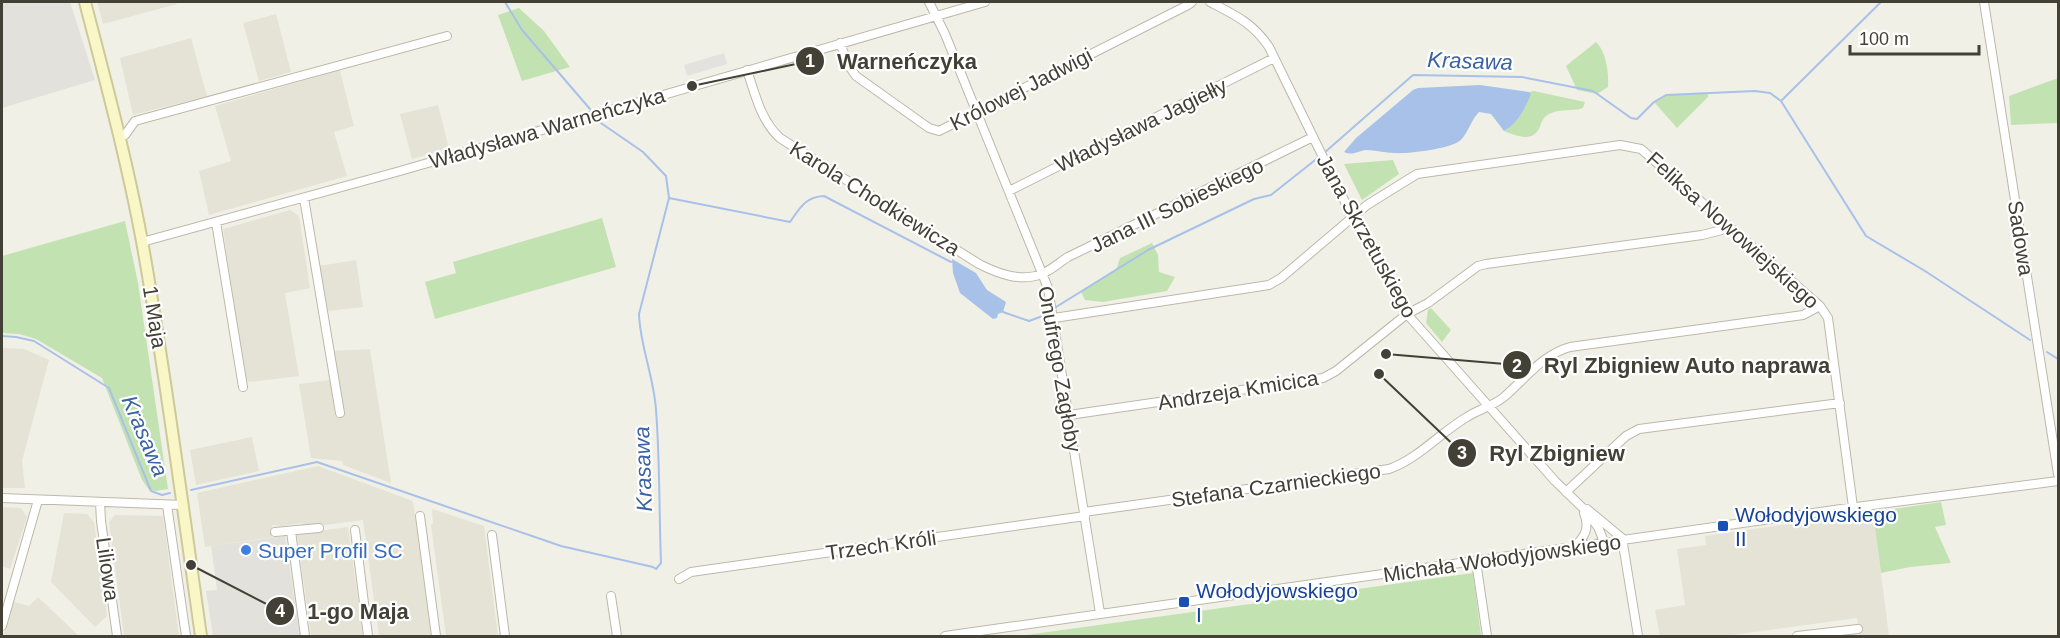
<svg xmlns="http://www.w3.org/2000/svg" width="2060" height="638" viewBox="0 0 2060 638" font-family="Arial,sans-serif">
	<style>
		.residential { fill: #e5e3d5 }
		.industrial { fill: #e3e1db }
		.green { fill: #c3e2b2 }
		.parking { fill: #e3e2de }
		.water { fill: #a8c1e9 }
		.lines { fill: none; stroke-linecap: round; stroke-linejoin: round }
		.stream { stroke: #a8c1e9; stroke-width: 2 }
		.street-casing { stroke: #bcb9aa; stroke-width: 10 }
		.secondary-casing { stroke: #cdc999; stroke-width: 14 }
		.street { stroke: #fff; stroke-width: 8 }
		.secondary { stroke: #f9f7c8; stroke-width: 10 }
		.transit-dot { fill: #1a4fb4; stroke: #fff; stroke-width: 2 }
		.shop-dot { fill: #3f7fe0; stroke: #fff; stroke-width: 2 }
		.labels { text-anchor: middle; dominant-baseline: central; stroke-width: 4.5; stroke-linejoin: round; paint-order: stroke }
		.street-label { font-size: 21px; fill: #434136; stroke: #fff }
		.transit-label { font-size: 21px; fill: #164399; stroke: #fff; text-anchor: start }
		.shop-label { font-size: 21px; fill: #366cbe; stroke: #fff; text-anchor: start }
		.water-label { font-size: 22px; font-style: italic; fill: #3a62a4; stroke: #fff }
		.leader { fill: none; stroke: #434136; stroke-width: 2 }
		.callout-dot { fill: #434136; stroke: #fff; stroke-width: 2 }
		.mark-label { font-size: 18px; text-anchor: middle; font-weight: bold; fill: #fff }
		.callout-label { font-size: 22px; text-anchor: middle; font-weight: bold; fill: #434136; stroke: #fff; stroke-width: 4.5; stroke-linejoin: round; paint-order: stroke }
	</style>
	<rect width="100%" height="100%" fill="#f1f0e6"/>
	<!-- residential -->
	<path class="residential" d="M97,2h79l1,2 -74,20z
		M276,14l15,58 -32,9 -16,-58z
		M191,38l16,58 -74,19 -13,-57z
		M340,70l14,56 -20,6 13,44 -138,39 -10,-44 32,-10 -16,-55z
		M438,105l11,43 -37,11 -12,-45z
		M290,210l9,6 11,72 -25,5 14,83 -50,6 -4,-4 -22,-149z
		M356,260l7,47 -35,4 -9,-45z
		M2,348l22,1 25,11 -27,101 3,27h-23z
		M370,349l21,134 -48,-18 -1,-4 -31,-3 -12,-74 31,-4 5,34 8,-1 -10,-62z
		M252,437l7,34 -63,14 -6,-35z
		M318,466l95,35 18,135h-52l-16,-116 -60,8 -1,-5 -20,3 -10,-1 2,12 -69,10 -8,-54z
		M2,507l19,1 6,9 -17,52 -8,-3z
		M432,509l52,17 14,110h-52l-15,-111 2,-1z
		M1873,512l16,124h-30l-2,-18 -133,18h-64l-5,-26 30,-5 -8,-56 29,-4 -1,-9z
		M64,513l23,1 7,8 13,94 -12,11 -44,-45z
		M115,515l48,1 16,120h-55l-15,-114z
		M348,527l15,109h-52l-14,-102z
		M38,597l41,39h-76l11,-34 15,4z"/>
	<!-- industrial -->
	<path class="industrial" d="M2,2h68l25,78 -93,28z
		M285,536l15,100h-87l-7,-45 11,-1 -6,-44z"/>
	<!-- green -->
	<path class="green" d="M519,8l25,23 26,36 -48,14 -24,-66z
		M1596,42c10,9 13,31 12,45l-11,7 -20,-4 -11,-24z
		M2058,78v45l-47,2 -2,-29z
		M1534,91l51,11 -2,6c-11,4 -22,0 -34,6 -7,4 -7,8 -10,15 -8,14 -24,6 -35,2 14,-8 21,-22 26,-36l-1,-3z
		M1708,93v4l-31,31 -23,-26 12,-7z
		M1393,160l6,14 -37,26 -18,-36z
		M602,218l14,49 -181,52 -10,-37 31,-9 -3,-11z
		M125,221l13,62 30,206 -12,2 -7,-1 -7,-10 -40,-102 -66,-39 -17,-5 -17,-1v-77z
		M1152,243l6,12 1,17 16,5 -8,14 -64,11 -18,-2 -4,-8 35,-22 4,-12z
		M1431,308l20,22 -9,12 -16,-19 2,-13z
		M1941,502l5,23 -11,2 16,36 -41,4 -29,6 -8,-61z
		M1473,573l8,63h-462z"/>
	<!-- parking -->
	<path class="parking" d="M724,53l3,11 -40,12 -3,-11z"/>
	<!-- water -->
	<path class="water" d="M1480,85l49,7 2,2c-6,15 -13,29 -27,37l-13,-17 -12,-2c-9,9 -12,25 -21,30 -12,7 -49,12 -64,11 -9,0 -19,-3 -28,-3 -8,1 -13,6 -22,2l12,-14 57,-48 5,-2z
		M952,259l24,14 11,17 19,12 -3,10 -5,2 -1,4 -4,1 -33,-26 -7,-20z"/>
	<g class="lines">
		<!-- stream -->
		<path class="stream" d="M505,2l17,28 68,79
			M1781,101l100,-99
			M598,121l45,31 23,24 3,22
			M1324,153l89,-78 109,2 71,14 38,27 6,1 17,-17 12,-7 89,-4 15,2 11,8 85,135 59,35 105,69
			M1003,312l26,9 11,-4 108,-67 106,-51 17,-4 48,-38
			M2,336l14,1 18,4 75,47 42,103 11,4 8,-2
			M2047,352l11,7
			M191,490l126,-28 244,84 92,21 3,2 5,-6c-2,-51 -1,-102 -5,-153 -2,-33 -16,-64 -17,-96l30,-116 121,24c10,-14 15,-25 34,-26l127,66"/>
		<!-- street casing -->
		<g class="street-casing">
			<path id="street" d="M929,2l16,32 103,254 52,325
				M1210,2c25,13 43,21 59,45l77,157 61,110 148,167 31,30 12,16 7,17
				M1984,2l74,472
				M840,43l9,23 7,10 73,52 10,3 249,-126 4,-3
				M747,70c8,24 14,51 33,68l199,126c20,10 43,19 65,9 8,-4 16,-11 24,-16l245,-120
				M119,137l6,-2 10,-14 312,-85
				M1009,191l265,-133
				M304,198l36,215
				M216,222l27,165
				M142,242l258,-71 585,-169
				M1054,318l215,-33 12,-7 86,-73 50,-31 203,-29 21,4 179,157 8,12 25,189
				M1069,415l254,-37 13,-7 71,-57 21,-11 50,-37 8,-2 216,-29 20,-5 5,-5
				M1566,492l60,-56 13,-7 201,-26
				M2,498l181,7
				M100,502l1,19 16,115
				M167,505l19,131
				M1587,509l35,29 16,98
				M1084,512l305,-43c29,-10 52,-37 78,-52 12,-8 26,-11 37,-20 22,-19 38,-42 66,-50l233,-32 17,-9
				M420,516l16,120
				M355,530l13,106
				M291,531l14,105
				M275,532l44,-4
				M492,535l13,101
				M1574,547c11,-10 16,-19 10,-34
				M1476,561l11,75
				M679,579l12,-7 394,-56
				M611,596l6,40
				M2,626l36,-126
				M945,636l896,-127 217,-28
				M1797,636l61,-7"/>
		</g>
		<!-- secondary casing -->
		<g class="secondary-casing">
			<path id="secondary" d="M85,2c22,84 45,170 60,256 22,126 38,252 56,378"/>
		</g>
		<!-- street -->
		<use href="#street" class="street"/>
		<!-- secondary -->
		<use href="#secondary" class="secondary"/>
	</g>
	<!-- markers -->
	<g class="transit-dot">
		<rect x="1717" y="520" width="12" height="12" rx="3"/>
		<rect x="1178" y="596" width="12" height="12" rx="3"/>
	</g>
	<circle class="shop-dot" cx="246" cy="550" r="6"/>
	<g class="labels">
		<!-- street labels -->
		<g class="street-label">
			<text transform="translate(1021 89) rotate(-27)">Królowej Jadwigi</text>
			<text transform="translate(1141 125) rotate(-26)">Władysława Jagiełły</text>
			<text transform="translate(547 128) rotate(-16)">Władysława Warneńczyka</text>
			<text transform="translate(875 198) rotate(32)">Karola Chodkiewicza</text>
			<text transform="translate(1177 205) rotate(-26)">Jana III Sobieskiego</text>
			<text transform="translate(1733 230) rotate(42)">Feliksa Nowowiejskiego</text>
			<text transform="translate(1367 236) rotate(61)">Jana Skrzetuskiego</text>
			<text transform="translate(2021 238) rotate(81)">Sadowa</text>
			<text transform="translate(155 317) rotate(81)">1 Maja</text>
			<text transform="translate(1060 369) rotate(80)">Onufrego Zagłoby</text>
			<text transform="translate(1238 390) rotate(-9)">Andrzeja Kmicica</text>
			<text transform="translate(1276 485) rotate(-8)">Stefana Czarnieckiego</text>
			<text transform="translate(881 545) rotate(-8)">Trzech Króli</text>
			<text transform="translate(1502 558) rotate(-8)">Michała Wołodyjowskiego</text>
			<text transform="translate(108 569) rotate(82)">Liliowa</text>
		</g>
		<!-- transit labels -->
		<g class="transit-label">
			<text x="1735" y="514">Wołodyjowskiego<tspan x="1735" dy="24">II</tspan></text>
			<text x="1196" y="590">Wołodyjowskiego<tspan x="1196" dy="24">I</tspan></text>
		</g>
		<!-- shop labels -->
		<g class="shop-label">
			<text x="258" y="550">Super Profil SC</text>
		</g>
		<!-- water labels -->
		<g class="water-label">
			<text transform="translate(1470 61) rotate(2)">Krasawa</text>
			<text transform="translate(145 436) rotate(67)">Krasawa</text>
			<text transform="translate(643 469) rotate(-92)">Krasawa</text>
		</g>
	</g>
	<!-- callouts -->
	<path class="leader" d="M692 86L810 61M1386 354L1517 365M1379 374L1462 453M191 565L280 611"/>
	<g class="callout-dot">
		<circle cx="692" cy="86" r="6"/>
		<circle cx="1386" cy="354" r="6"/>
		<circle cx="1379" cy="374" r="6"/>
		<circle cx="191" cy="565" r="6"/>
		<circle cx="810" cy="61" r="15"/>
		<circle cx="1517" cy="365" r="15"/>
		<circle cx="1462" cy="453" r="15"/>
		<circle cx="280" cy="611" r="15"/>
	</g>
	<g class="mark-label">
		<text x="810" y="67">1</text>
		<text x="1517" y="372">2</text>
		<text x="1462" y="459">3</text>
		<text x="280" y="617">4</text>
	</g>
	<g class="callout-label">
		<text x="907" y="69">Warneńczyka</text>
		<text x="1687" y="373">Ryl Zbigniew Auto naprawa</text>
		<text x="1557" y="461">Ryl Zbigniew</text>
		<text x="358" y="619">1-go Maja</text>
	</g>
	<!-- border -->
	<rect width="2060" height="638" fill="none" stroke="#434136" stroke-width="6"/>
	<!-- scale -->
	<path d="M1850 45v9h129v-9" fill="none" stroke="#434136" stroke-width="3"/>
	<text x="1859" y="45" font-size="18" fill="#434136" stroke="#ffffff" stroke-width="4.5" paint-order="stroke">100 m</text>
</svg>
